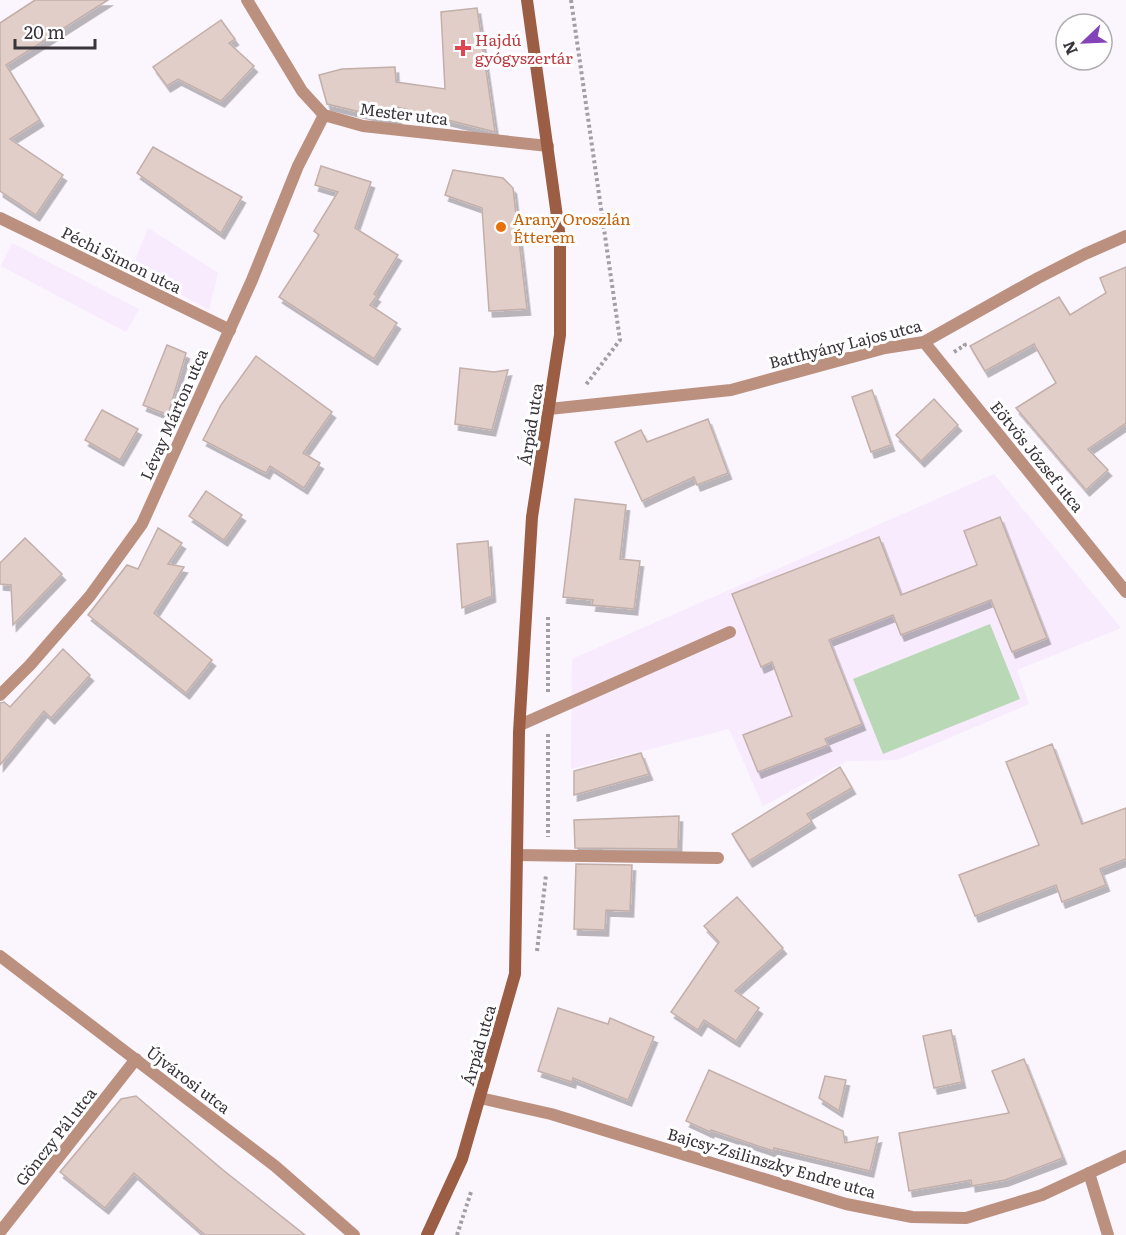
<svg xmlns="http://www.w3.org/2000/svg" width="1126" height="1235" viewBox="0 0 1126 1235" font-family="Literata,serif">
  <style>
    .built { fill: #f7ebfd }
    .green { fill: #b9d8b5 }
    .building { fill: #e1cec9; stroke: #c2afaa; stroke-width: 1.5; filter: url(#shadow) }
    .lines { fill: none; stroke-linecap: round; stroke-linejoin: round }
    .path { stroke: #a39ea5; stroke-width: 4; stroke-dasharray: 3 3; stroke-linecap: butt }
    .lane { stroke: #bc907e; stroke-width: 12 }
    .street { stroke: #bc907e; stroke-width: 12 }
    .secondary { stroke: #9b5d44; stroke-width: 12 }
    .health-dot { fill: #e0444e; stroke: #fff; stroke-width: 2 }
    .food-dot { fill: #e8710a; stroke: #fff; stroke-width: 2 }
    .labels { text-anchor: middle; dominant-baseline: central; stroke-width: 6; stroke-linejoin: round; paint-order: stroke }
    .health-label { font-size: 16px; fill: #be3a42; stroke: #fff; text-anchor: start }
    .street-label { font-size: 16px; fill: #39353b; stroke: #fff }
    .food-label { font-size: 16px; fill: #c56008; stroke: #fff; text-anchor: start }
  </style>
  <defs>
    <filter id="shadow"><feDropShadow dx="3.5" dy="6" stdDeviation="0" flood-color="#0004"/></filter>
  </defs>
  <rect width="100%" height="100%" fill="#fbf5fe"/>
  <g class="built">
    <path d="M148,228L218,273L209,310L132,268Z"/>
    <path d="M12,243L139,309L126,332L1,266Z"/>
    <path d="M994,474L1121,628L1017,670L1029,704L897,760L847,761L763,806L729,729L571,769L572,659Z"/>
  </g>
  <path class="green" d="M990,624L1020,699L883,754L853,679Z"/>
  <g class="building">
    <path d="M35,0H108L6,65L40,120L10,139L63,175L36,215L0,191V23Z"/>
    <path d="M477,8L495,132L397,107L398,121L327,104L319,75L342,69L395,67L396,82L445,89L441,12Z"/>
    <path d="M221,20L235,39L229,43L254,66L221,101L178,79L167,86L153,67Z"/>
    <path d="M153,147L242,197L221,233L137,173Z"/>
    <path d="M321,166L371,182L355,228L398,255L374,294L377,296L370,305L397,323L374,359L279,297L319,235L314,231L338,192L315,185Z"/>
    <path d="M453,170L503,178L513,188L527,309L489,311L482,208L445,195Z"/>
    <path d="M1126,267V423L1088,449L1108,470L1086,490L1016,408L1056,383L1034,344L985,371L970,346L1059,297L1070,315L1106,293L1100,278Z"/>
    <path d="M167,345L186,353L168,415L143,405Z"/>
    <path d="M256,356L332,412L303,453L320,463L304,488L270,466L266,473L203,440L221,405Z"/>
    <path d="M460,368L494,372L508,370L492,430L455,424Z"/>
    <path d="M872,390L891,445L871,452L852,397Z"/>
    <path d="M934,399L958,425L921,461L896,435Z"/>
    <path d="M102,410L138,429L120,460L85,440Z"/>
    <path d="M708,419L728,473L697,485L694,477L642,501L615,442L641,430L647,442Z"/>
    <path d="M206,491L242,515L224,540L189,516Z"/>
    <path d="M575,499L626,505L620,559L640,561L634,609L592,605L593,600L563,597Z"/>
    <path d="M1000,517L1047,638L1012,652L991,600L901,635L893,615L829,640L862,724L825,739L828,745L758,772L743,735L792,716L772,662L761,667L732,594L879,537L901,595L977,565L964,531Z"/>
    <path d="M158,528L182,543L168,564L184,567L154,613L212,660L186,693L88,615L127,565L138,569Z"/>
    <path d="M25,538L62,574L13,625L11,585L0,584V563Z"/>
    <path d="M488,541L492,596L462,608L457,544Z"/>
    <path d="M63,649L90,675L51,718L44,711L0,765V703L4,702L10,707Z"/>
    <path d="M1052,744L1082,824L1126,808V859L1100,869L1106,885L1062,902L1056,885L975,916L959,875L1039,845L1006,762Z"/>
    <path d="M641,753L649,774L574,795V771Z"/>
    <path d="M840,767L852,788L807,814L812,822L749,861L732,834Z"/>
    <path d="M679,816L678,849L575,848L574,820Z"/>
    <path d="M576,864L632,865L630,911L606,910L605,930L574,929Z"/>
    <path d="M737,897L783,948L735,991L759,1008L736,1041L704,1020L698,1030L671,1012L719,942L704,926Z"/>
    <path d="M558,1008L608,1024L610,1018L654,1037L628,1100L573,1078L572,1082L538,1071Z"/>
    <path d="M951,1030L962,1082L934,1088L923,1036Z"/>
    <path d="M1024,1059L1063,1158L1005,1180L972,1186L971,1180L909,1191L899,1133L1009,1113L992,1071Z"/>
    <path d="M709,1070L843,1131L845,1143L878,1137L870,1171L774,1148L773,1151L711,1130L710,1132L686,1121Z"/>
    <path d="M825,1076L846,1080L839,1111L819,1098Z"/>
    <path d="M136,1096L223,1170L305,1235H205L134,1173L105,1208L60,1172L121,1099Z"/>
  </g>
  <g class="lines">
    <g class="path">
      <path d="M571,0L620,340L585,386"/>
      <path d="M954,352L965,345L962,341"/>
      <path d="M548,617V693"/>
      <path d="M548,734V837"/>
      <path d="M537,951L546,875"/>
      <path d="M457,1235L471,1192"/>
    </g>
    <path class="lane" d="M520,725L730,632"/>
    <g class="street">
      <path d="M247,0L302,91L324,115L363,126L548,146"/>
      <path d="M0,218L230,330"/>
      <path d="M924,342L1126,592"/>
      <path d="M549,409L731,390L885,348L924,342L1038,278L1085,254L1126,236"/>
      <path d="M0,695L30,665L90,596L142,524L252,280L298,166L324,115"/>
      <path d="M517,855L718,858"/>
      <path d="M0,956L275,1166L354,1235"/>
      <path d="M480,1098L551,1114L846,1204L912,1217L966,1218L1042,1195L1126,1156"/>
      <path d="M1089,1173L1108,1235"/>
      <path d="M0,1232L136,1059"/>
    </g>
    <path class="secondary" d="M427,1235L462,1159L515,974L519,732L532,517L560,335V238L527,0"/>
  </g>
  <path class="health-dot" d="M460 39h6v6h6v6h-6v6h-6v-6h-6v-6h6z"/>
  <circle class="food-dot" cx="501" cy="227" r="6"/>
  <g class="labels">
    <g class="health-label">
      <text x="475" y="39">Hajdú<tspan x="475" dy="18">gyógyszertár</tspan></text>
    </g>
    <g class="street-label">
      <text transform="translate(404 113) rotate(7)">Mester utca</text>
      <text transform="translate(122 259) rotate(26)">Péchi Simon utca</text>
      <text transform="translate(845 343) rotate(-14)">Batthyány Lajos utca</text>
      <text transform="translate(173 414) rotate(-66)">Lévay Márton utca</text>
      <text transform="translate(530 424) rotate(-81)">Árpád utca</text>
      <text transform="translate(1038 456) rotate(51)">Eötvös József utca</text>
      <text transform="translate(478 1045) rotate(-74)">Árpád utca</text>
      <text transform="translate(189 1079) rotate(37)">Újvárosi utca</text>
      <text transform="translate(55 1136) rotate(-52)">Gönczy Pál utca</text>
      <text transform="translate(772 1162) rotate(16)">Bajcsy-Zsilinszky Endre utca</text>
    </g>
    <g class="food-label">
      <text x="513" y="218">Arany Oroszlán<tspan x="513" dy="18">Étterem</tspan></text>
    </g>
  </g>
  <g transform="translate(1084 42) rotate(247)"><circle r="28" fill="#ffffff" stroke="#b0aeb1" stroke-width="1.5"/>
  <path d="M0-4.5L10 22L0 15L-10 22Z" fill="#8443b8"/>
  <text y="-9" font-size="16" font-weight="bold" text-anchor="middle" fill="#39353b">N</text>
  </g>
  <path d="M15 39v9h80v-9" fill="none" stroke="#39353b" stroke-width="3"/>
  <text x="24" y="39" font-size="18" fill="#39353b" stroke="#ffffff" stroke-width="4.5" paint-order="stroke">20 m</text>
</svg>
